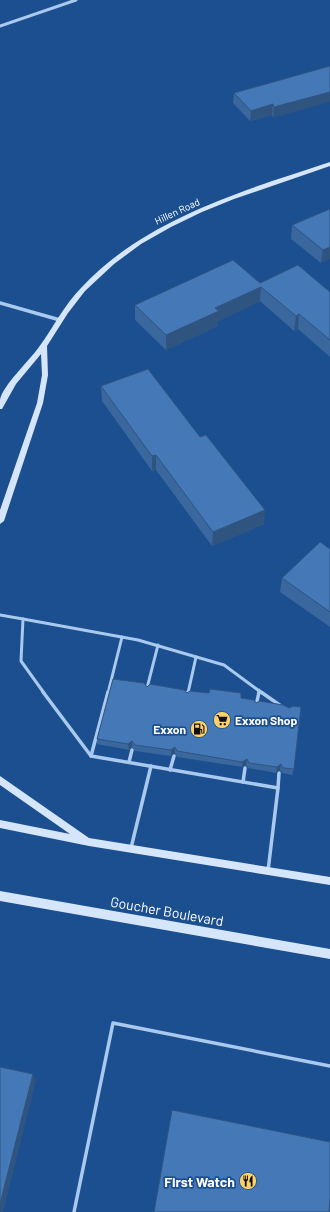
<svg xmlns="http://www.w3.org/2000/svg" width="330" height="1212" viewBox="0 0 330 1212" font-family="Barlow,sans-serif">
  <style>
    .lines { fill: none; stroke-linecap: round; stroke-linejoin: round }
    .lane-far1 { stroke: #a9c9ee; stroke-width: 3 }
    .lane { stroke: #a9c9ee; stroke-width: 3.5 }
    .street-far1 { stroke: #a9c9ee; stroke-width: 3 }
    .street { stroke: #a9c9ee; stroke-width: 3.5 }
    .secondary { fill: #d6e6fa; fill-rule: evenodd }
    .wall { fill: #3a679d }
    .shaded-wall { fill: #305480 }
    .building { fill: #4478b7; stroke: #305480 }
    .labels { text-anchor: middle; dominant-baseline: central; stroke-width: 3.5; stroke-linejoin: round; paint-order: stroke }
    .far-street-label { font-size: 10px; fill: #fff; stroke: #1b4f8f }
    .poi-label { font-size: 12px; font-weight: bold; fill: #fff; stroke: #1b4f8f; text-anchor: start }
    .near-street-label { font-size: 14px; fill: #fff; stroke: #1b4f8f }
    .near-poi-label { font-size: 14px; font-weight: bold; fill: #fff; stroke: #1b4f8f; text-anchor: end }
  </style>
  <rect width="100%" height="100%" fill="#1b4f8f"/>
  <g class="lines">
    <g class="lane-far1">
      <path d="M0,615L23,619L21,661L44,693"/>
      <path d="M23,619L138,640L224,665L262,693"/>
      <path d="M147,688L158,645"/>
      <path d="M108,693L122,637"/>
      <path d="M188,693L196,657"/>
      <path d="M259,693V690"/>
    </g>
    <g class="lane">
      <path d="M43,692L91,756L278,788L268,871"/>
      <path d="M261,692L281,706"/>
      <path d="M187,696L188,692"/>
      <path d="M256,706L259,692"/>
      <path d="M91,756L108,692"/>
      <path d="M129,762L132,750"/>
      <path d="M170,770L174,756"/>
      <path d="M243,782L245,768"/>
      <path d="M278,788L279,773"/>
      <path d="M131,848L151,766"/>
      <path d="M74,1212L113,1023L330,1066"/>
    </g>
    <path class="street-far1" d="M0,26L76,0"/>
    <path class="street" d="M0,303L60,320"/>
    <g class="secondary">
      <path d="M330,162V166L234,199L202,212L171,227L141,244L114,264L85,291L68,313L47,346L48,375L43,403L4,521L0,524V510L37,403L42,375L41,354L16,384L2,409H0C0,407 0,403 0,400C2,386 30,360 39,347C53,328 64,305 81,288C132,233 203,205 272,181C292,175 311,168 330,162Z"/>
      <path d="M0,776L89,838L330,877V885L89,846L0,828V820L70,834L0,785Z"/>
      <path d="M0,891L330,949V959L0,901Z"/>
    </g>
  </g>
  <g class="wall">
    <path d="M330,66L273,118L272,115L250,121L233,103L234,93Z"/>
    <path d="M330,209L321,263L291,239L292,225Z"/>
    <path d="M260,283L330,292V357L298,329L294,331L260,301L218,321V326L166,350L135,320V305Z"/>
    <path d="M101,386L264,524L212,546L156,470L152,471L102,401Z"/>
    <path d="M330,549V627L280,592L282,578Z"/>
    <path d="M147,687L187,693L241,698L294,769L292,775L282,773L280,770L276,773L248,768L246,765L242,767L177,757L175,753L171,756L135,751L132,747L129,750L97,744V739Z"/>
  </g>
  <g class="shaded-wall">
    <path d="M330,92V102L273,118L274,107Z"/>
    <path d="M273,104L272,115L250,121L251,111Z"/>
    <path d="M330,247V259L321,263L323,250Z"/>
    <path d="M261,287L260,301L218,321V326L166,350V335L215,308Z"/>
    <path d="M299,314L298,329L294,331L296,316Z"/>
    <path d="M156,455V470L152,471V456Z"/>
    <path d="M265,510L264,524L212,546L213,532Z"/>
    <path d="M132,741V747L129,750L128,744Z"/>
    <path d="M175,747V753L171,756V750Z"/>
    <path d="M247,759L246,765L242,767V762Z"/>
    <path d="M281,764L280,770L276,773L277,767Z"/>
    <path d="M33,1074L36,1081L3,1212H0V1204Z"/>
  </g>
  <g class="building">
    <path d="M330,66V92L274,107L273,104L251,111L234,93Z"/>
    <path d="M330,209V247L323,250L292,225Z"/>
    <path d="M233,260L260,283L298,265L330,292V340L299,314L296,316L261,287L215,308L219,311L166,335L135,305Z"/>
    <path d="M148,369L200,437L206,435L265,510L213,532L156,455L152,456L101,386Z"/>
    <path d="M320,542L330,549V612L282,578Z"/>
    <path d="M113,679L144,683L147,687L150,684L184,690L187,693L190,691L209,693L210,689L241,693V698L254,700L256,703L260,701L283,705L289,708L293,706L301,707L294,769L283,768L281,764L277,767L249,763L247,759L242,762L177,751L175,747L171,750L135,745L132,741L128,744L97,739Z"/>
    <path d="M0,1067L33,1074L0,1204Z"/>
    <path d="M172,1110L330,1142V1199L329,1212H154Z"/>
  </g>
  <defs>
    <symbol id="supermarket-disc" viewBox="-11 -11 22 22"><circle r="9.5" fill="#ffd166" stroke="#1b4f8f"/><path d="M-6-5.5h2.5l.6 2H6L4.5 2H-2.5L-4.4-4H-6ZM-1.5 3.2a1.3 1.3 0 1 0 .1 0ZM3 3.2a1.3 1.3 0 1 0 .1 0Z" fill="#111"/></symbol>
    <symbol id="fuel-disc" viewBox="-11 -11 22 22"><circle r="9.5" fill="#ffd166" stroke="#1b4f8f"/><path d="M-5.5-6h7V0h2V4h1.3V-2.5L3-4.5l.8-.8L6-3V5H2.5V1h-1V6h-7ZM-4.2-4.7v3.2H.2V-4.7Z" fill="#111"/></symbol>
    <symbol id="restaurant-disc" viewBox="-11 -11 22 22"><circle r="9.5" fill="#ffd166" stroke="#1b4f8f"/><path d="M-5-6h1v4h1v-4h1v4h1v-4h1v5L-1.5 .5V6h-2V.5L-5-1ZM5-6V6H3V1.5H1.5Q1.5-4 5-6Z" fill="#111"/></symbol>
  </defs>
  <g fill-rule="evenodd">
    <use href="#supermarket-disc" x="212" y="710" width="20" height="20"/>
    <use href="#fuel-disc" x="189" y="719" width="20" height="20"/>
    <use href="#restaurant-disc" x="238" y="1171" width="20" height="20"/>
  </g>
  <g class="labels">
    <g class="far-street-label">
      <text transform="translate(177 211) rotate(-25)">Hillen Road</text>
    </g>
    <g class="poi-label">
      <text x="235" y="720">Exxon Shop</text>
      <text x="186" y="729" text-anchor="end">Exxon</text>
    </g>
    <g class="near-street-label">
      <text transform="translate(167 911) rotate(10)">Goucher Boulevard</text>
    </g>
    <g class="near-poi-label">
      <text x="235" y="1181">First Watch</text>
    </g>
  </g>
</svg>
